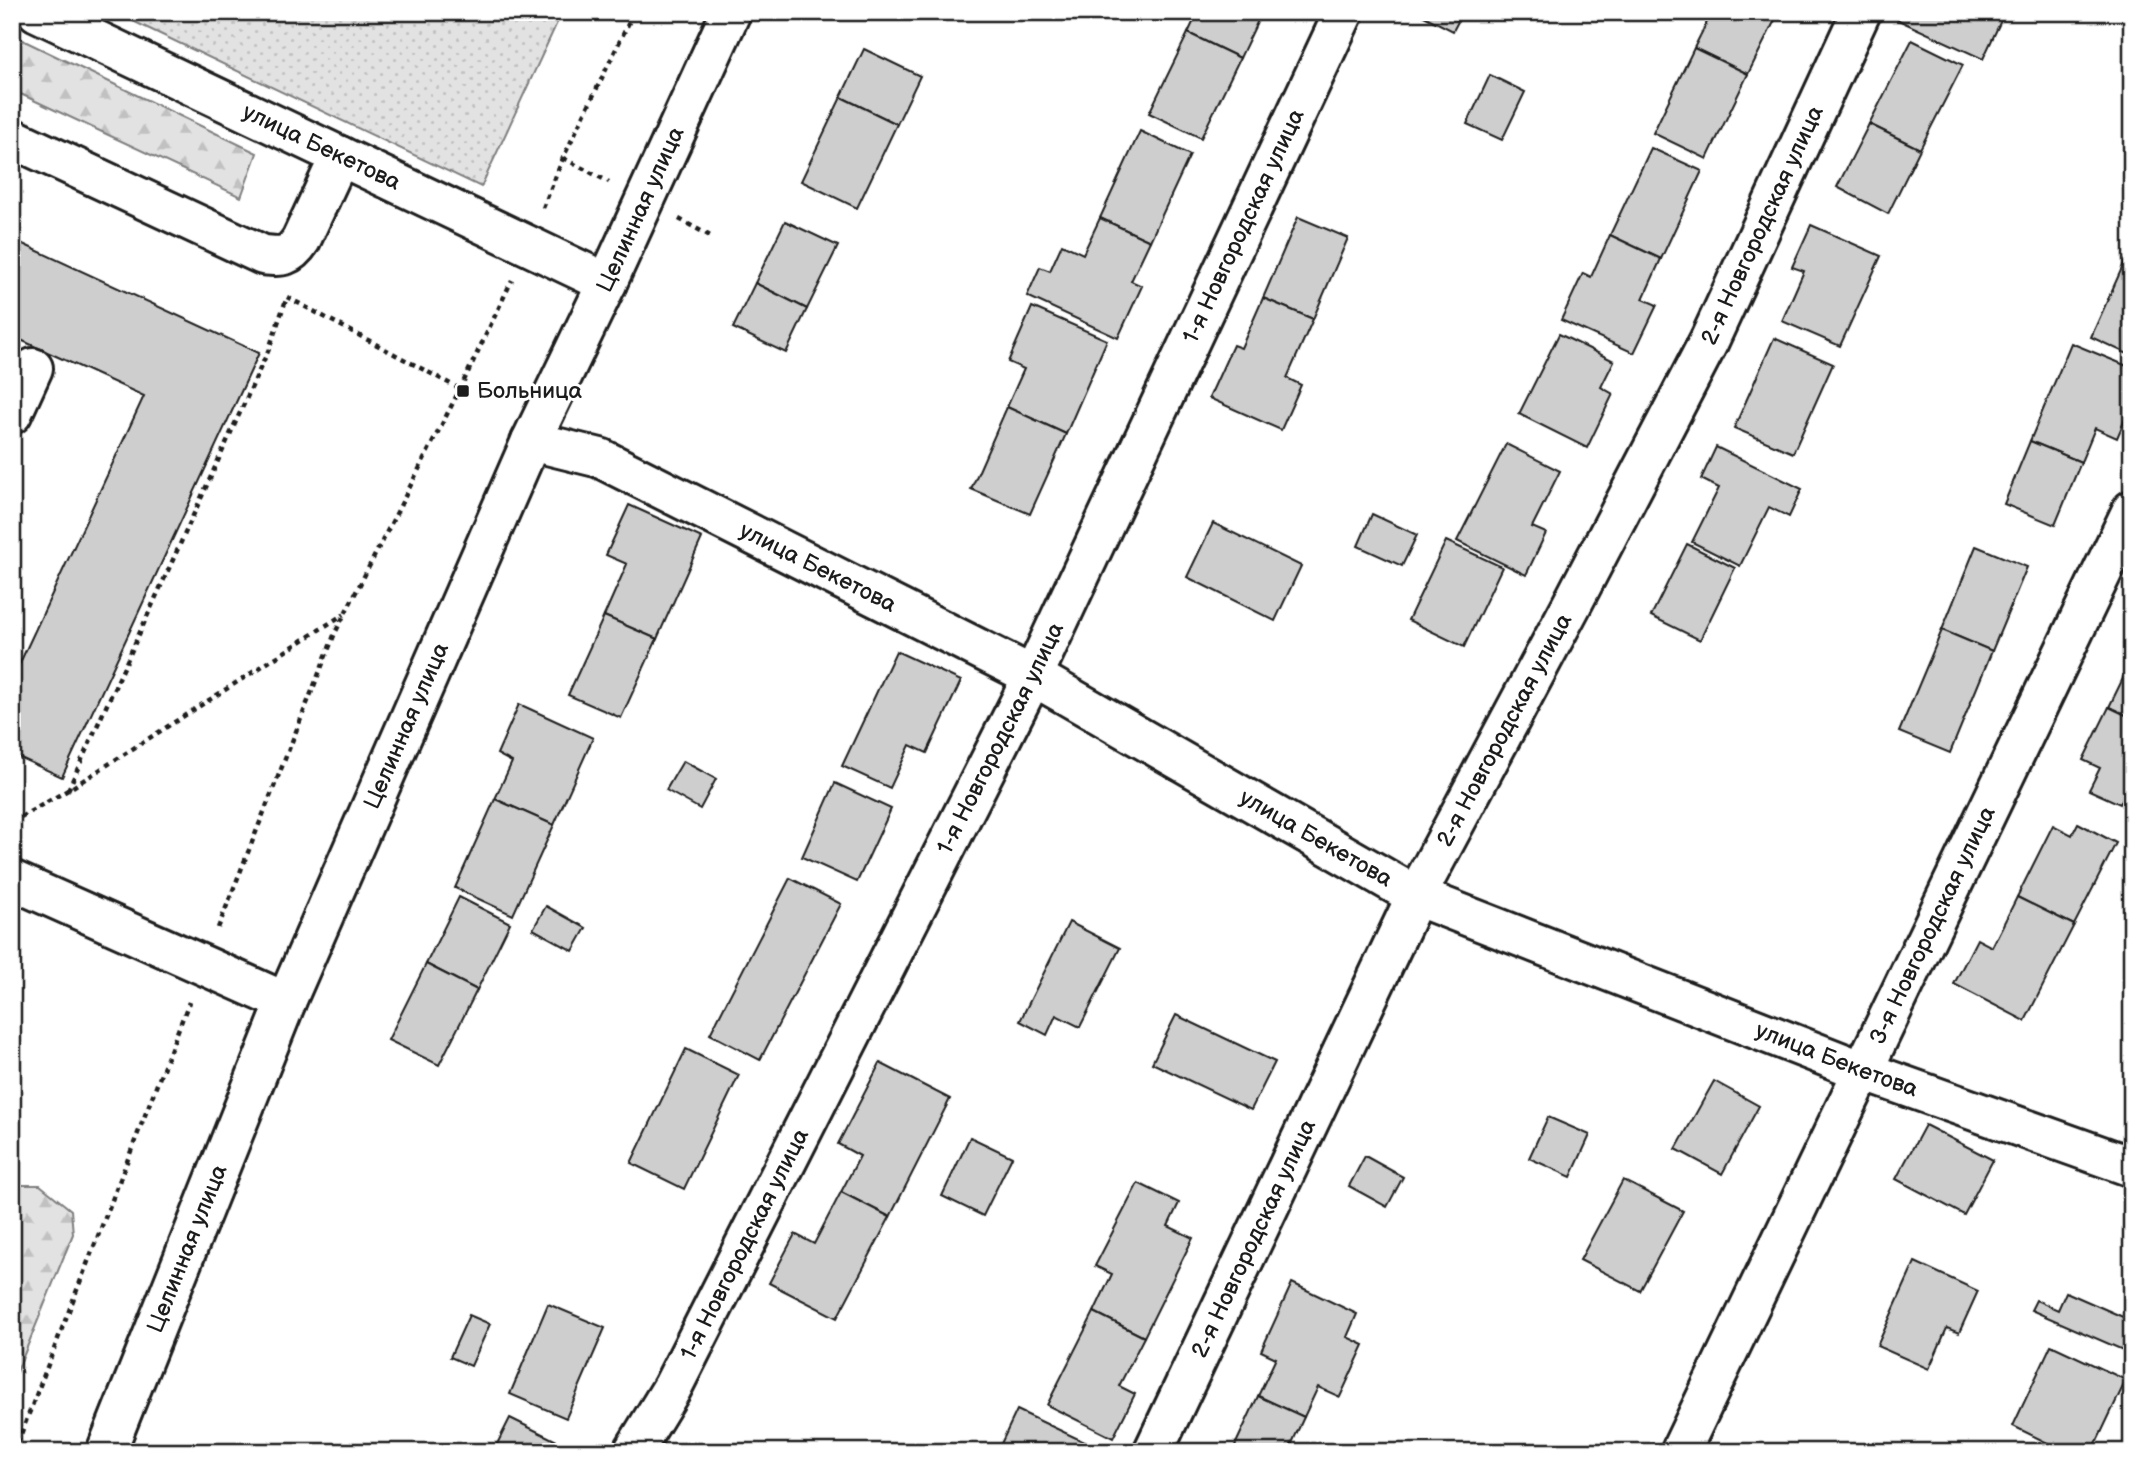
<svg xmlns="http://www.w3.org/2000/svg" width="2144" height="1464" viewBox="0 0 2144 1464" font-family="'Balsamiq Sans',sans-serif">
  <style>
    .grass { fill: url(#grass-dots); stroke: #7f7f7f; stroke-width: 2 }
    .forest { fill: url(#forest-firs); stroke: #7f7f7f; stroke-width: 2 }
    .building { fill: #cecece; stroke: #1c1c1c; stroke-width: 2 }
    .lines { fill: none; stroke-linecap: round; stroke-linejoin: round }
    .minor-casing { stroke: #1c1c1c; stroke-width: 44 }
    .major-casing { stroke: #1c1c1c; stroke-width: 44 }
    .path { stroke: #1c1c1c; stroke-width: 4.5; stroke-dasharray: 5 5; stroke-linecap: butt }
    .minor { stroke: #fff; stroke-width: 38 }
    .major { stroke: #fff; stroke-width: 38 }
    .poi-dot { fill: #1c1c1c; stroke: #fff; stroke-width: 2.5 }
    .labels { text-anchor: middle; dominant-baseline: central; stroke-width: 6; stroke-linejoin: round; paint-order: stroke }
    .street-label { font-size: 23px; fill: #1c1c1c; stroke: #fff }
    .poi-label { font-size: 23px; fill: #1c1c1c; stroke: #fff; text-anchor: start }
  </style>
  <defs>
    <pattern id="grass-dots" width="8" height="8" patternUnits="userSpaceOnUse" patternTransform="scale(1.75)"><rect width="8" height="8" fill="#e2e2e2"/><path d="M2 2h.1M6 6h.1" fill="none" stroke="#c1c1c1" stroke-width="1.8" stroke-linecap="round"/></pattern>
    <pattern id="forest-firs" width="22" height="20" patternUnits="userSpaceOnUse" patternTransform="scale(1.75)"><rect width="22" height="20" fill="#e2e2e2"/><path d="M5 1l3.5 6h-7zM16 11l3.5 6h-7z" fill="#c1c1c1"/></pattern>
  </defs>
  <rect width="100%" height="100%" fill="#fff"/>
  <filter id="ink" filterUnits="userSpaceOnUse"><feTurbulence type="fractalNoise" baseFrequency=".0143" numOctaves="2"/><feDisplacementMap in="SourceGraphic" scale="14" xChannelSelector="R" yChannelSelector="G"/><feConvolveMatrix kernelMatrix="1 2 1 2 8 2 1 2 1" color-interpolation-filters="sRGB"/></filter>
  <g filter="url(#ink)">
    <path class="grass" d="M114,12H562L481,187Z"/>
    <g class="forest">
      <path d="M12,35L257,153L241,197L12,90Z"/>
      <path d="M12,1185H40L71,1210L73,1234L12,1384Z"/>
    </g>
    <g class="building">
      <path d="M1198,12H1262L1240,58L1188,33Z"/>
      <path d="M1416,12H1463L1453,31Z"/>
      <path d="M1712,12H1779L1748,74L1694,48Z"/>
      <path d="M1901,12H2005L1983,59L1898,20Z"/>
      <path d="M1188,33L1240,58L1201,138L1149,113Z"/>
      <path d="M1912,40L1963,65L1920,149L1869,124Z"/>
      <path d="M1694,48L1748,74L1707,159L1653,133Z"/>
      <path d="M864,49L920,76L897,124L841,97Z"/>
      <path d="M1490,75L1525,92L1502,140L1467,124Z"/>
      <path d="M841,97L897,124L857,208L801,181Z"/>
      <path d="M1869,124L1920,149L1888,214L1837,187Z"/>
      <path d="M1140,131L1190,155L1150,241L1100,218Z"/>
      <path d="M1651,148L1702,171L1661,259L1610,235Z"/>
      <path d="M1298,217L1348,238L1313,319L1263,298Z"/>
      <path d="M1100,218L1150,241L1131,281L1142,286L1118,338L1027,296L1040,267L1050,271L1062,244L1083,254Z"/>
      <path d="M785,221L838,246L807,309L755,283Z"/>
      <path d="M1811,225L1881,256L1840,346L1782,321L1804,271L1792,267Z"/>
      <path d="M1610,235L1661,259L1643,299L1657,305L1634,353L1561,320L1583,273L1591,277Z"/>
      <path d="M12,239L259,353L62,777L12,754V680L144,396L12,336Z"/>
      <path d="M2126,259L2132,262V356L2091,337Z"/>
      <path d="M755,283L807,309L786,353L733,328Z"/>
      <path d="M1263,298L1313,319L1287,378L1301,385L1281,430L1209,398L1233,345L1241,348Z"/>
      <path d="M1032,307L1107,340L1066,434L1007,407L1024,369L1008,362Z"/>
      <path d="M1559,334L1614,361L1601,387L1613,394L1587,448L1519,414Z"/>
      <path d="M1774,338L1833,364L1793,453L1734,428Z"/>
      <path d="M2071,343L2132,368V403L2117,438L2095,428L2081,462L2030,441Z"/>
      <path d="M1007,407L1066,434L1030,514L971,489Z"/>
      <path d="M2030,441L2081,462L2055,525L2004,504Z"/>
      <path d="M1506,444L1560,471L1532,527L1546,533L1526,575L1457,541Z"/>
      <path d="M1716,447L1802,489L1789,517L1769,507L1740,566L1692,542L1719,488L1701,479Z"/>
      <path d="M629,505L702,538L657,639L604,616L627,564L606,555Z"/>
      <path d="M1372,514L1417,535L1402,566L1358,546Z"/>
      <path d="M1213,523L1301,566L1275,621L1187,577Z"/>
      <path d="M1446,541L1502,567L1464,647L1408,620Z"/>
      <path d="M1687,544L1735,568L1700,640L1651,616Z"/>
      <path d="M1976,546L2027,567L1992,651L1942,630Z"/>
      <path d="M604,616L657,639L621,718L568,695Z"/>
      <path d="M1942,630L1992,651L1950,753L1899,732Z"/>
      <path d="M896,651L961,681L927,753L910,745L890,788L842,766Z"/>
      <path d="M2132,660V718L2109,707Z"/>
      <path d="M519,704L593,738L554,825L495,799L512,762L497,754Z"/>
      <path d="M2109,707L2132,718V780L2120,804L2089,790L2100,768L2083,760Z"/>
      <path d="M683,761L716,779L700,809L666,790Z"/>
      <path d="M835,783L891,809L857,882L802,857Z"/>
      <path d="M495,799L554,825L513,915L455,888Z"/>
      <path d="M2078,823L2116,843L2074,925L2017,897L2053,825L2072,835Z"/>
      <path d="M790,878L841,904L760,1060L710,1034Z"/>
      <path d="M459,897L510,923L477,990L426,964Z"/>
      <path d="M2017,897L2074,925L2025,1021L1954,984L1977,939L1992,947Z"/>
      <path d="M546,906L586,928L573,951L533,929Z"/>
      <path d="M1069,922L1120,948L1080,1027L1056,1015L1047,1035L1020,1021Z"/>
      <path d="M426,964L477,990L439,1065L388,1040Z"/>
      <path d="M1176,1015L1275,1062L1251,1110L1152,1063Z"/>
      <path d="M686,1049L739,1075L684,1189L631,1163Z"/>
      <path d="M880,1063L950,1099L890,1217L841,1192L860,1156L838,1144Z"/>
      <path d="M1714,1081L1759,1106L1722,1174L1676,1149Z"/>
      <path d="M1548,1117L1590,1135L1571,1177L1529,1158Z"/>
      <path d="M1925,1125L1993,1160L1964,1215L1896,1179Z"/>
      <path d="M970,1137L1012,1157L983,1216L942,1196Z"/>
      <path d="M1365,1156L1403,1177L1387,1207L1349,1186Z"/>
      <path d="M1623,1180L1683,1211L1640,1291L1580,1260Z"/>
      <path d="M1138,1183L1179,1203L1168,1226L1193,1238L1144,1337L1094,1312L1112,1274L1095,1266Z"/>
      <path d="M841,1192L890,1217L837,1318L769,1283L795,1234L814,1244Z"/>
      <path d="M1915,1262L1978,1291L1959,1333L1947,1328L1929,1369L1877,1346Z"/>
      <path d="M1292,1283L1357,1314L1347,1337L1364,1345L1340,1397L1318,1387L1304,1417L1258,1396L1276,1358L1261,1351Z"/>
      <path d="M2066,1292L2132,1321V1354L2031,1310L2036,1300L2058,1310Z"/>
      <path d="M548,1304L605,1328L566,1418L510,1394Z"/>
      <path d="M1094,1312L1144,1337L1119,1386L1135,1394L1113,1438L1047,1405Z"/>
      <path d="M469,1315L490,1324L471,1366L450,1357Z"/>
      <path d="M2051,1345L2126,1380L2092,1452H2066L2013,1426Z"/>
      <path d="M1258,1396L1304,1417L1288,1452H1232Z"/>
      <path d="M1017,1410L1089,1444L1086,1452H997Z"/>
      <path d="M510,1418L575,1450L574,1452H493Z"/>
    </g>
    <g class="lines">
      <defs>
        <g id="minor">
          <path id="s1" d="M37,12L607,283"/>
          <path d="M12,138L263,255C283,257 290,257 301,240L340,156"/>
          <path d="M12,414L33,368"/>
          <path id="s2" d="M531,441L600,458L1033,676L1416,896L1863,1071L2132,1167"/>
          <path d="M12,880L286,1002"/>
          <path id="s3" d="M633,1452L672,1388L1033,676L1344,12"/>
          <path id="s4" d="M1153,1452L1416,896L1570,608L1709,341L1861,12"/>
          <path id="s5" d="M1680,1452L2132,510"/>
        </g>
        <g id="major">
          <path id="s6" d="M106,1452L286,1002L531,441L607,283L731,12"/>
        </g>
      </defs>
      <use href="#minor" class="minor-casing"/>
      <use href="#major" class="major-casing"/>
      <g class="path">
        <path d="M563,158L609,182"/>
        <path d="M543,208L563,158L634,12"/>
        <path d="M679,219L714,238"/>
        <path d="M287,297L460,389"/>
        <path d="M68,790L269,349L287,297"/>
        <path d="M12,822L68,790L344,614"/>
        <path d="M218,928L335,633L460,389L512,280"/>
        <path d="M14,1452L189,1002"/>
      </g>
      <use href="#minor" class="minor"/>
      <use href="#major" class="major"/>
    </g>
  </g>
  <rect class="poi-dot" x="456" y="384" width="14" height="14" rx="3.5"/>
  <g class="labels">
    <g class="street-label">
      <text stroke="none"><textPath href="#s1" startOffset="315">улица Бекетова</textPath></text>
      <text stroke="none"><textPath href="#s6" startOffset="1353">Целинная улица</textPath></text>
      <text stroke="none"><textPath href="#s3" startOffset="1370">1-я Новгородская улица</textPath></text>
      <text stroke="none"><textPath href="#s4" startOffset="1370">2-я Новгородская улица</textPath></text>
      <text stroke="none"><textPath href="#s2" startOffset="315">улица Бекетова</textPath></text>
      <text stroke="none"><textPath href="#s6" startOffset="786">Целинная улица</textPath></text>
      <text stroke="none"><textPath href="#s4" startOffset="803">2-я Новгородская улица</textPath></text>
      <text stroke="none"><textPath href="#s3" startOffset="803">1-я Новгородская улица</textPath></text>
      <text stroke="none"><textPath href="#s2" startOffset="882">улица Бекетова</textPath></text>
      <text stroke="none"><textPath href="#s5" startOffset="584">3-я Новгородская улица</textPath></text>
      <text stroke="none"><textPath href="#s2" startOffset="1449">улица Бекетова</textPath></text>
      <text stroke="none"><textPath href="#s4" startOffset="236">2-я Новгородская улица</textPath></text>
      <text stroke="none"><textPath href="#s3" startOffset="236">1-я Новгородская улица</textPath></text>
      <text stroke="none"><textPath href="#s6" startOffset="219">Целинная улица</textPath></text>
    </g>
    <g class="poi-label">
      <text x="477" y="391">Больница</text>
    </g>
  </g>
  <rect width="2144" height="1464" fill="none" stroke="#fff" stroke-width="42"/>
  <rect x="21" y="21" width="2102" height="1422" fill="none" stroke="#1c1c1c" stroke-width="2.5" filter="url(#ink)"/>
</svg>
